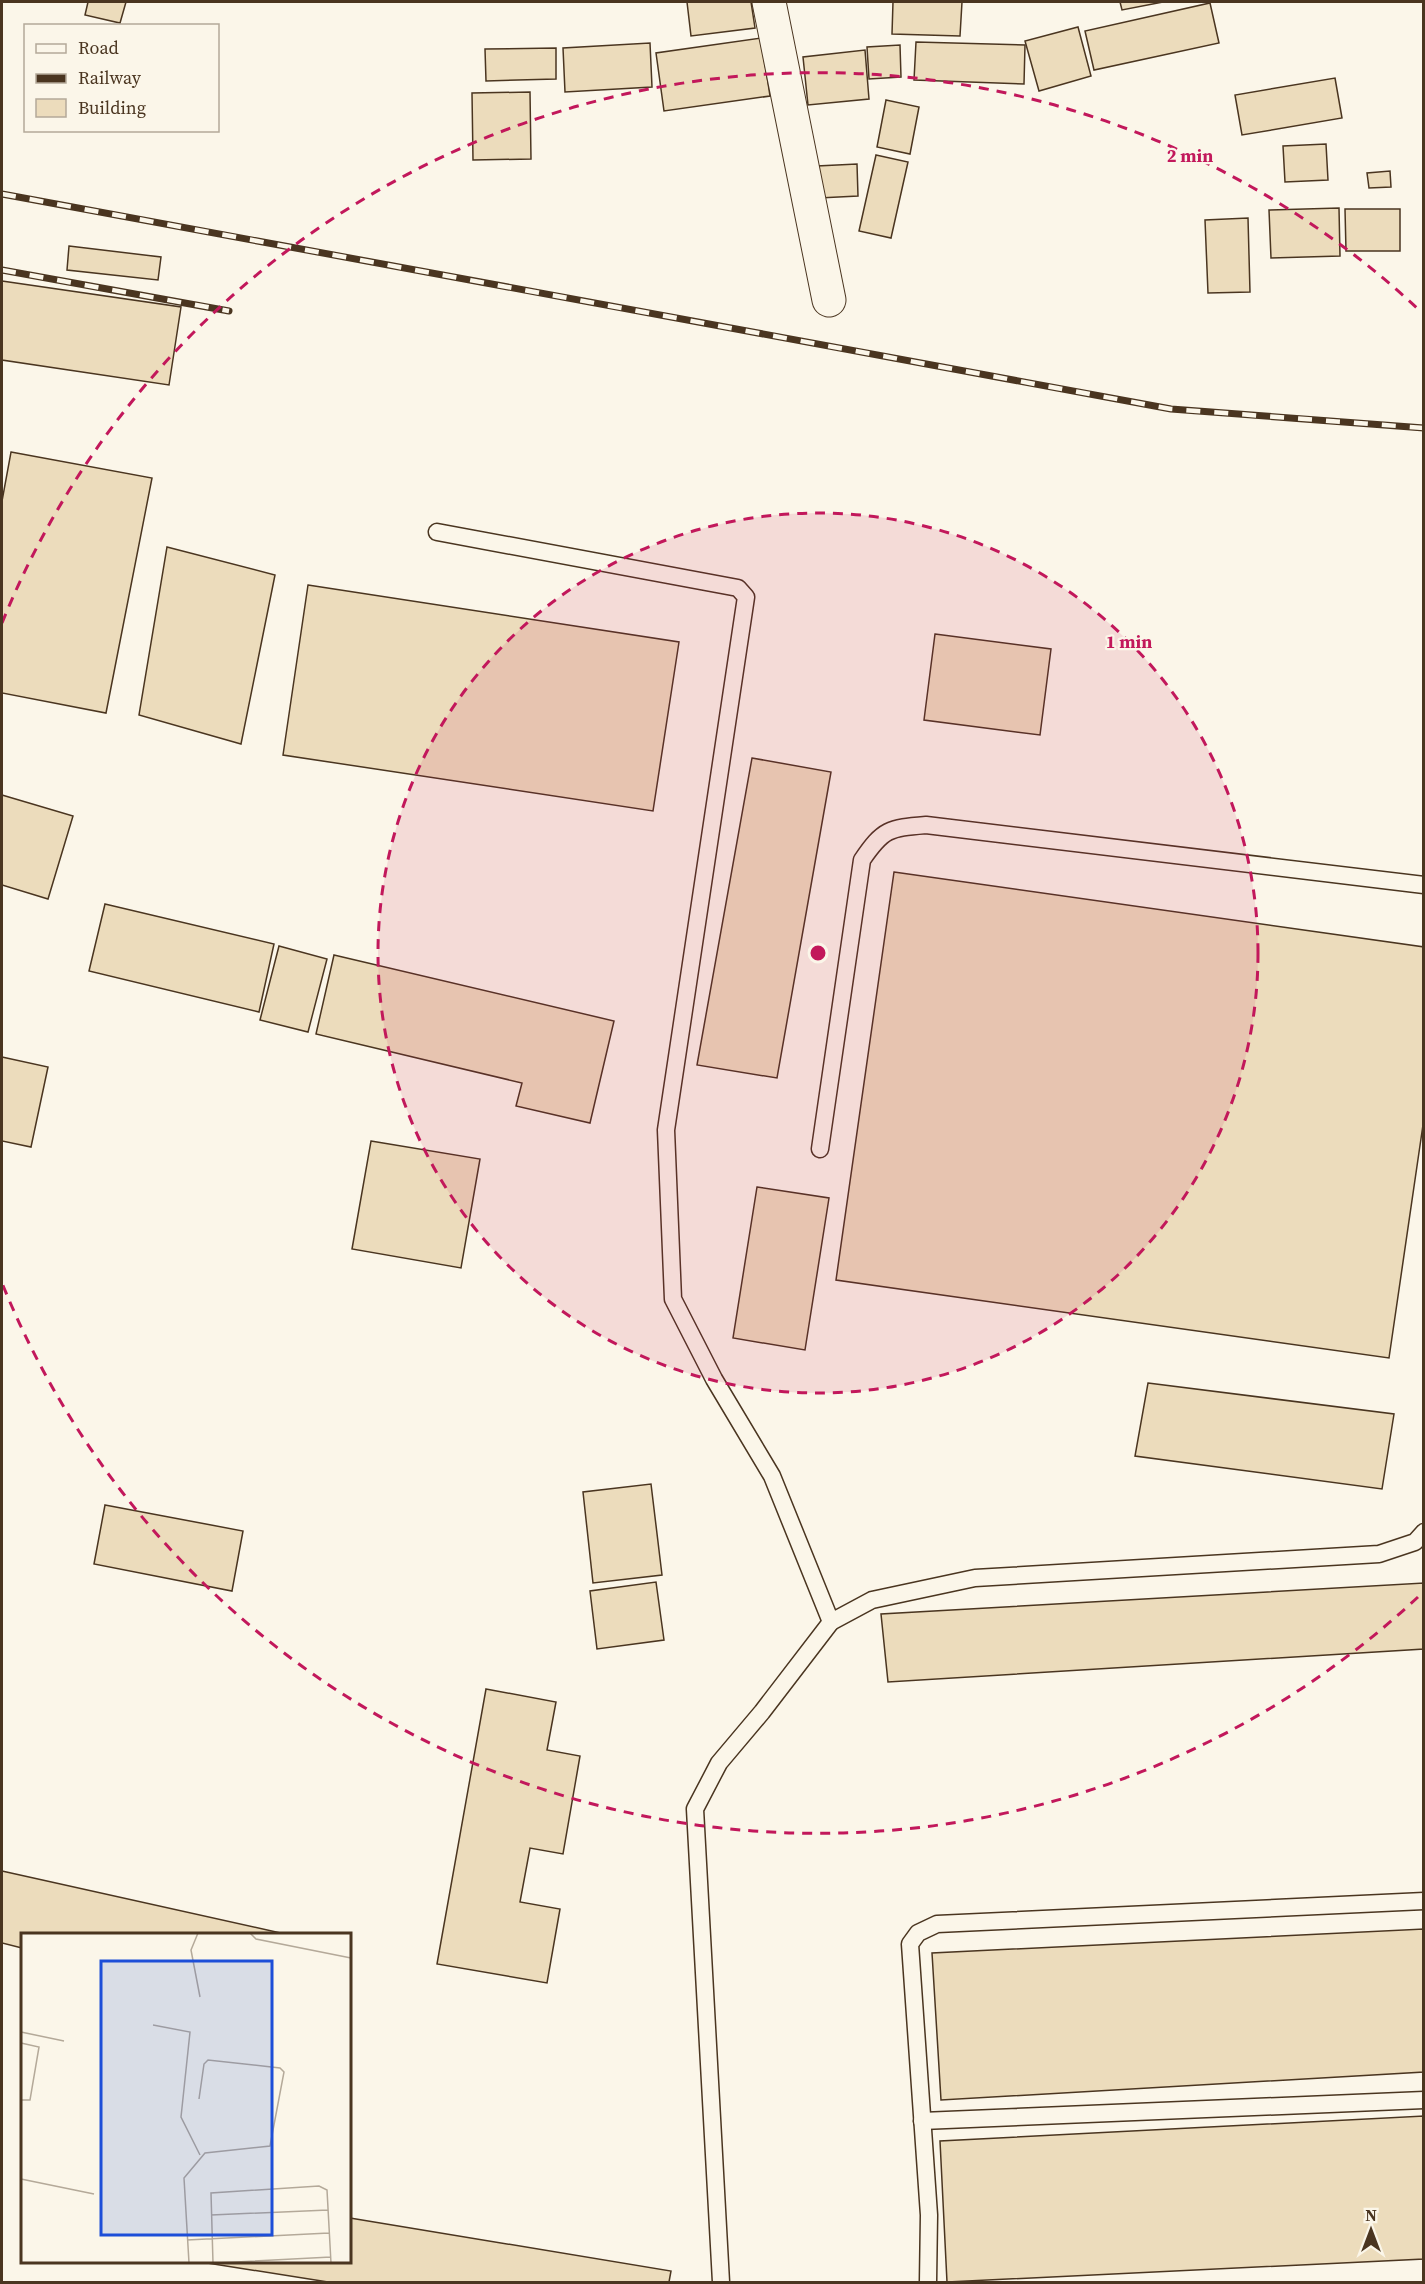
<svg xmlns="http://www.w3.org/2000/svg" width="1425" height="2284" viewBox="0 0 1425 2284" font-family="'Source Serif 4',serif">
  <style>
    .building { fill: #ecdcbc; stroke: #4a3520; stroke-width: 1.5 }
    .lines { fill: none; stroke-linecap: round; stroke-linejoin: round }
    .service-casing { stroke: #4a3520; stroke-width: 19 }
    .minor-casing { stroke: #4a3520; stroke-width: 35 }
    .service { stroke: #fbf6e9; stroke-width: 16 }
    .minor { stroke: #fbf6e9; stroke-width: 33 }
    .rail-casing { stroke: #4a3520; stroke-width: 7 }
    .rail { stroke: #fbf6e9; stroke-width: 4.5; stroke-dasharray: 14; stroke-linecap: butt }
    .ring { fill: none; stroke: #c2185b; stroke-width: 3; stroke-dasharray: 10 8 }
    .inset-road { fill: none; stroke: #b4a999; stroke-width: 1.5 }
    .view { fill: #1d4ed8; fill-opacity: 0.15; stroke: #1d4ed8; stroke-width: 3 }
    .inset-edge { fill: none; stroke: #4a3520; stroke-width: 3 }
    .centre { fill: #c2185b; stroke: #fbf6e9; stroke-width: 3 }
    .ring-label { font-size: 18px; text-anchor: middle; font-weight: bold; fill: #c2185b; stroke: #fbf6e9; stroke-width: 4.5; stroke-linejoin: round; paint-order: stroke }
  </style>
  <rect width="100%" height="100%" fill="#fbf6e9"/>
  <g class="building">
    <path d="M88,2H126L120,23L85,15Z"/>
    <path d="M687,2H751L755,28L691,36Z"/>
    <path d="M893,2H962L960,36L892,34Z"/>
    <path d="M1120,2H1163L1122,10Z"/>
    <path d="M1210,3L1219,43L1094,70L1085,31Z"/>
    <path d="M1078,27L1091,76L1039,91L1025,41Z"/>
    <path d="M761,38L770,96L664,111L656,53Z"/>
    <path d="M916,42L1025,45L1024,84L914,80Z"/>
    <path d="M650,43L652,87L565,92L563,48Z"/>
    <path d="M900,45L901,77L869,79L867,47Z"/>
    <path d="M556,48V79L486,81L485,49Z"/>
    <path d="M865,50L869,99L808,105L803,57Z"/>
    <path d="M1335,78L1342,118L1242,135L1235,95Z"/>
    <path d="M530,92L531,159L473,160L472,93Z"/>
    <path d="M886,100L919,107L910,154L877,147Z"/>
    <path d="M1326,144L1328,180L1285,182L1283,146Z"/>
    <path d="M876,155L908,162L891,238L859,231Z"/>
    <path d="M857,164L858,196L819,198L817,166Z"/>
    <path d="M1390,171L1391,187L1369,188L1367,173Z"/>
    <path d="M1339,208L1340,256L1271,258L1269,210Z"/>
    <path d="M1345,209H1400V251H1346Z"/>
    <path d="M1248,218L1250,292L1208,293L1205,220Z"/>
    <path d="M69,246L161,257L158,280L67,270Z"/>
    <path d="M2,281L181,307L169,385L2,360Z"/>
    <path d="M11,452L152,478L106,713L2,693V501Z"/>
    <path d="M167,547L275,575L241,744L139,715Z"/>
    <path d="M308,585L679,642L653,811L283,755Z"/>
    <path d="M935,634L1051,649L1040,735L924,720Z"/>
    <path d="M752,758L831,772L777,1078L697,1065Z"/>
    <path d="M2,795L73,816L48,899L2,885Z"/>
    <path d="M894,872L1424,947V1118L1389,1358L836,1280Z"/>
    <path d="M105,904L274,944L259,1012L89,971Z"/>
    <path d="M279,946L327,959L308,1032L260,1020Z"/>
    <path d="M334,955L614,1021L590,1123L516,1106L522,1083L316,1034Z"/>
    <path d="M2,1057L48,1067L31,1147L2,1141Z"/>
    <path d="M371,1141L480,1159L461,1268L352,1249Z"/>
    <path d="M757,1187L829,1198L805,1350L733,1338Z"/>
    <path d="M1148,1383L1394,1414L1382,1489L1135,1456Z"/>
    <path d="M651,1484L662,1575L593,1583L583,1492Z"/>
    <path d="M105,1505L243,1531L232,1591L94,1564Z"/>
    <path d="M656,1582L664,1640L597,1649L590,1591Z"/>
    <path d="M1424,1583V1649L888,1682L881,1614Z"/>
    <path d="M486,1689L556,1702L547,1750L580,1756L563,1854L530,1848L520,1902L560,1909L547,1983L437,1964Z"/>
    <path d="M2,1871L285,1934H22V1948L2,1943Z"/>
    <path d="M1424,1929V2072L941,2100L932,1953Z"/>
    <path d="M1424,2116V2259L947,2282L940,2141Z"/>
    <path d="M350,2218L671,2271L669,2282H328L201,2262H350Z"/>
  </g>
  <g class="lines">
    <defs>
      <g id="service">
        <path d="M437,532L738,588L746,597L666,1130L673,1299L714,1379L772,1476L831,1622"/>
        <path d="M820,1149L862,860C883,829 889,828 926,825L1424,885"/>
        <path d="M922,2121L1424,2100"/>
        <path d="M721,2282L695,1809L719,1763L762,1712L831,1622L872,1600L975,1578L1379,1554L1415,1542L1424,1532"/>
        <path d="M928,2282L929,2215L910,1944L918,1933L937,1924L1424,1901"/>
      </g>
      <path id="minor" d="M769,2L829,300"/>
    </defs>
    <use href="#service" class="service-casing"/>
    <use href="#minor" class="minor-casing"/>
    <use href="#service" class="service"/>
    <use href="#minor" class="minor"/>
    <defs>
      <g id="rail">
        <path d="M2,194L1171,409L1424,428"/>
        <path d="M2,270L229,311"/>
      </g>
    </defs>
    <use href="#rail" class="rail-casing"/>
    <use href="#rail" class="rail"/>
  </g>
  <circle cx="818" cy="953" r="440" fill="#c2185b" fill-opacity=".12"/>
  <g class="ring">
    <circle cx="818" cy="953" r="440"/>
    <path d="M1418 1597A880 880 0 0 1 2 1283M2 623A880 880 0 0 1 1418 309"/>
  </g>
  <g transform="translate(21 1933)">
    <rect width="330" height="330" fill="#fbf6e9"/>
    <path class="inset-road" d="M177,0L170,17L179,64M229,0L235,6L330,25M132,92L169,99L160,184L179,222M0,99L43,108M0,110L18,114L9,167H0M0,246L73,261M190,282L307,277M166,307L308,300M168,330L163,245L184,220L249,213L263,139L259,135L187,127L183,131L178,166M192,330L190,260L298,253L306,257L310,330M195,330L310,324"/>
    <path class="view" d="M80,28H251V302H80Z"/>
    <rect width="330" height="330" class="inset-edge"/>
  </g>
  <circle cx="818" cy="953" r="9" class="centre"/>
  <g class="ring-label">
    <text x="1190" y="162">2 min</text>
    <text x="1129" y="648">1 min</text>
  </g>
  <rect width="1425" height="2284" fill="none" stroke="#4a3520" stroke-width="6"/>
  <rect x="24" y="24" width="195" height="108" fill="#fbf6e9" stroke="#b4a999" stroke-width="1.5"/>
  <rect x="36" y="44" width="30" height="9" fill="#fbf6e9" stroke="#b4a999" stroke-width="1.5"/>
  <text x="78" y="54" font-size="18" fill="#4a3520">Road</text>
  <rect x="36" y="74" width="30" height="9" fill="#4a3520" stroke="#b4a999" stroke-width="1.5"/>
  <text x="78" y="84" font-size="18" fill="#4a3520">Railway</text>
  <rect x="36" y="99" width="30" height="18" fill="#ecdcbc" stroke="#b4a999" stroke-width="1.5"/>
  <text x="78" y="114" font-size="18" fill="#4a3520">Building</text>
  <g transform="translate(1371 2230)" stroke="#fbf6e9" stroke-width="4.5" paint-order="stroke">
  <path d="M0-4.5L10 22L0 15L-10 22Z" fill="#4a3520"/>
  <text y="-9" font-size="16" font-weight="bold" text-anchor="middle" fill="#4a3520">N</text>
  </g>
</svg>
